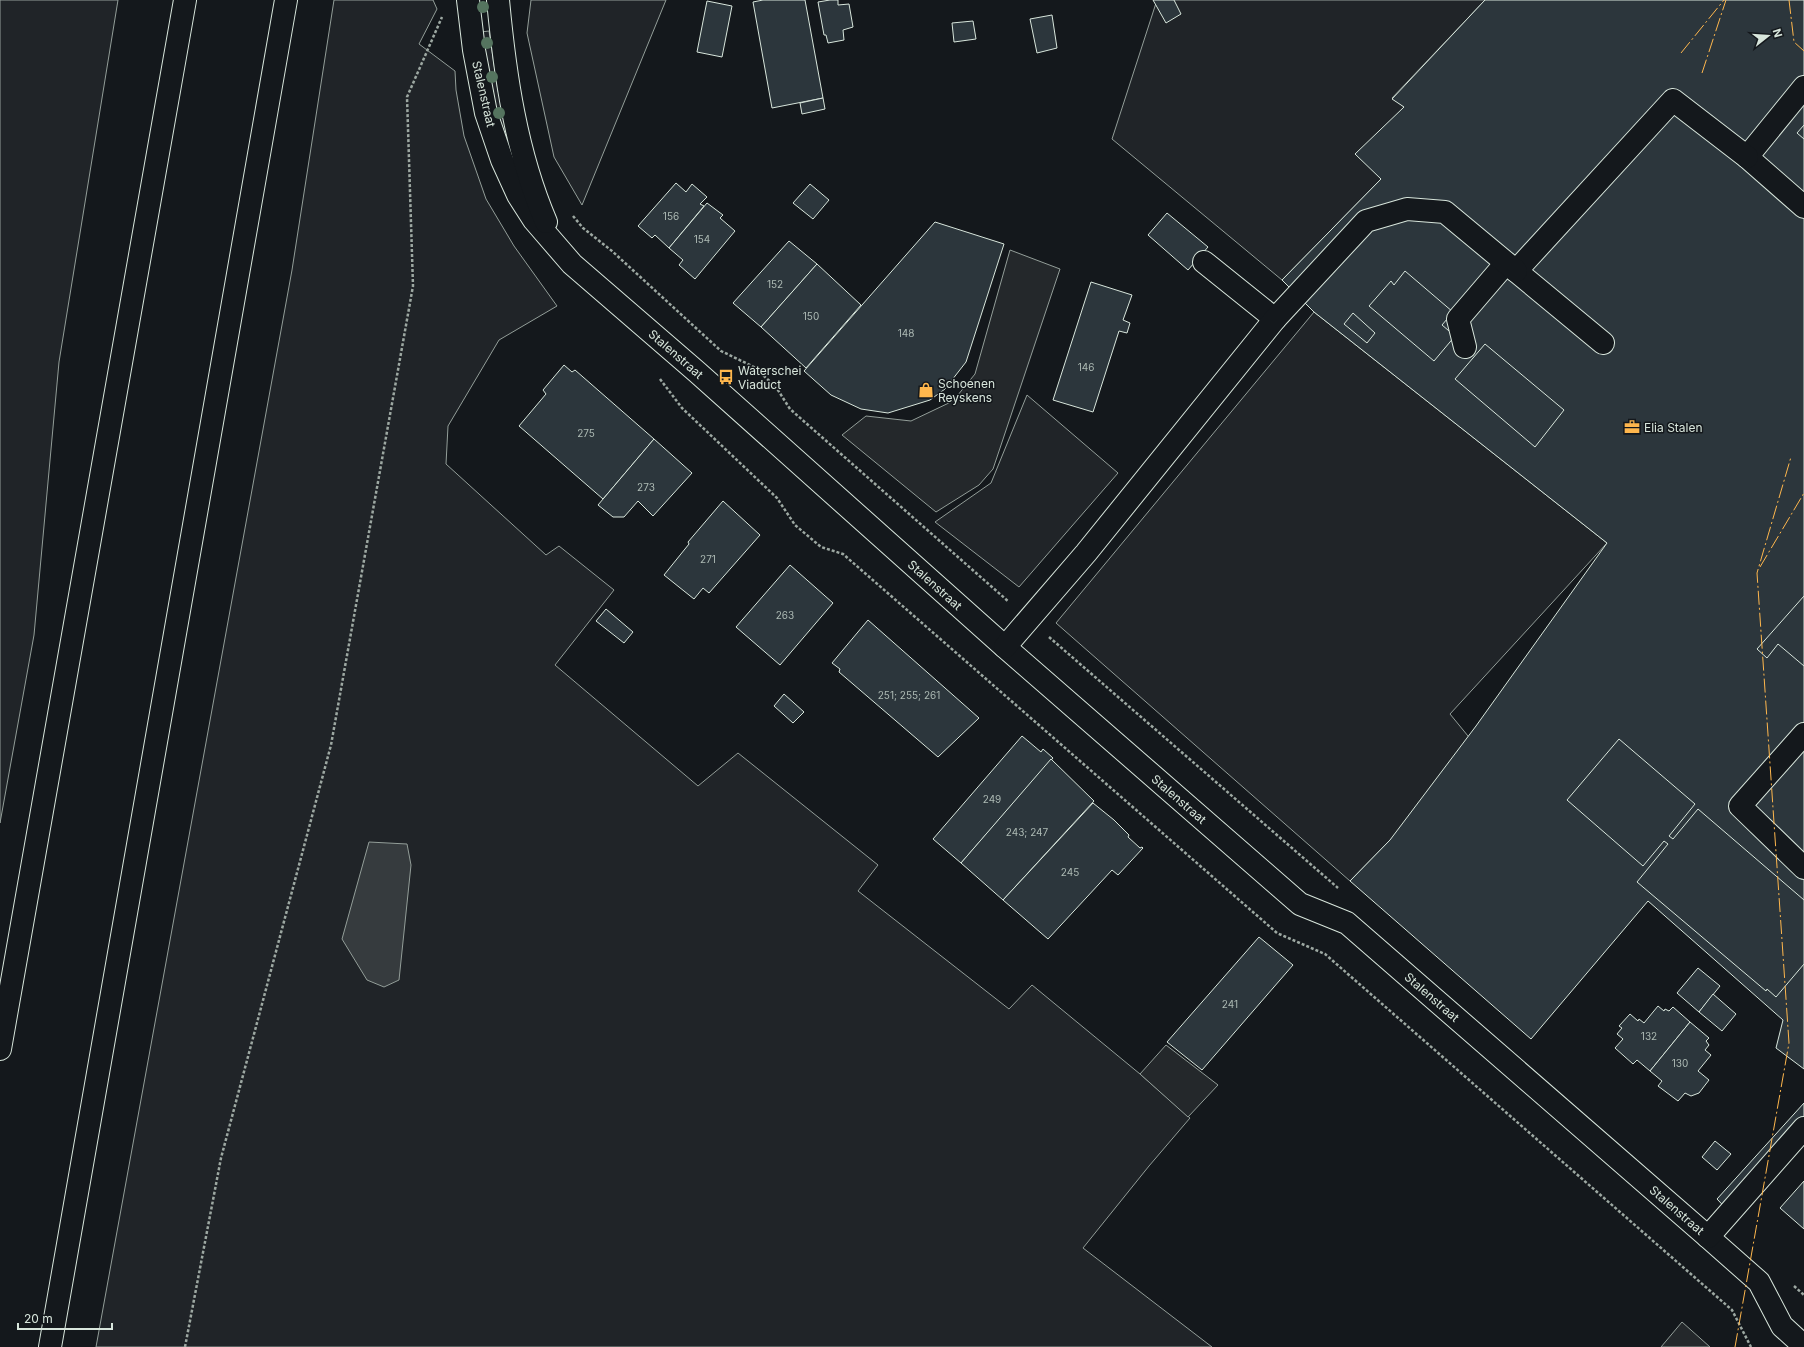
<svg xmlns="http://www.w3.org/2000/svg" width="1804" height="1347" viewBox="0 0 1804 1347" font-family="Inter,sans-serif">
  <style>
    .green { fill: #202428; stroke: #939e99 }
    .parking { fill: #24282b; stroke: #939e99 }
    .water { fill: #363b3e; stroke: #939e99 }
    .building { fill: #2c363c; stroke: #d8e6dc }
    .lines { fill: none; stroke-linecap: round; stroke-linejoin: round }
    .minor-casing { stroke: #d8e6dc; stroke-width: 24 }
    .highway-casing { stroke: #d8e6dc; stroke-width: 24 }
    .path { stroke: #9da8a2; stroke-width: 2.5; stroke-dasharray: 3 2; stroke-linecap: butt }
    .minor { stroke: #14181c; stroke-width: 22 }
    .highway { stroke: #14181c; stroke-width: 22 }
    .power { stroke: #ffb74d; stroke-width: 1; stroke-dasharray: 14 3 2 3; stroke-linecap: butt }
    .tree { fill: #55745f }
    .labels { text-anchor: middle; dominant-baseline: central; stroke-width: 3; stroke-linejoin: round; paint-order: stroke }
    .number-label { font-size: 10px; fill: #adbab4 }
    .street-label { font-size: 12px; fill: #d8e6dc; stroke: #14181c }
    .poi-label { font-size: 12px; fill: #d8e6dc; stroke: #14181c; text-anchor: start }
  </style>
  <rect width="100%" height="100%" fill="#14181c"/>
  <g class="green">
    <path d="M0,0H118L59,362L34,635L0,823Z"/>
    <path d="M334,0H433L437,9L419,44L455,71L456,90L464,136L486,199L514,246L557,306L499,340L448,426L446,464L546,555L559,546L614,590L555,665L698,786L738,753L878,865L858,891L1009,1009L1032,985L1140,1074L1190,1118L1149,1166L1083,1248L1212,1347H96L292,270Z"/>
    <path d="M531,0H666L582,205L554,157L527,33Z"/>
    <path d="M1157,0H1485L1392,98L1404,107L1381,179L1282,280L1112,139Z"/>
    <path d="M489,31L498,91L509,130L507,134L504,135L501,133L481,32Z"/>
    <path d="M1314,312L1607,543L1450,714L1486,758L1390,840L1350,881L1056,623Z"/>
    <path d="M1027,395L1118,473L1019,587L935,522L991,483Z"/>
  </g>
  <g class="parking">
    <path d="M1010,250L1060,269L993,469L979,485L936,512L842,435L866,416L911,421L953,401L975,374Z"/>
    <path d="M1166,1045L1218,1085L1188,1117L1140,1074Z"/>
    <path d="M1682,1322L1710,1347H1661Z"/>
  </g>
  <path class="water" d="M369,842L407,844L411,865L399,980L384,987L367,980L342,939Z"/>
  <g class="building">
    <path d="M763,0H805L823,98L772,108L753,2Z"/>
    <path d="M830,0H838V5L849,4L853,27L843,30L844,40L828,43L826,35H824L818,2Z"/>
    <path d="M1153,0H1174L1181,14L1166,23Z"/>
    <path d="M1485,0H1804V1069L1776,1048L1783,1020L1648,901L1531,1039L1350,881L1390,840L1476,726L1607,543L1314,312L1282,280L1381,179L1355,154L1404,107L1392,99Z"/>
    <path d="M707,1L732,6L722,57L697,52Z"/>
    <path d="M1052,15L1057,48L1037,53L1030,19Z"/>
    <path d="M973,21L976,39L954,42L952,23Z"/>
    <path d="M823,98L825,109L802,114L800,103Z"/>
    <path d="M1804,125V139L1797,133Z"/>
    <path d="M676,183L686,192L692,184L707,197L700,204L704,206L669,248L655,235L652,238L638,226Z"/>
    <path d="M810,184L829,200L813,219L793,203Z"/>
    <path d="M707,203L723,215L720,218L735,231L695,279L679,265L683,260L669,248Z"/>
    <path d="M1167,213L1208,247L1188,270L1148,235Z"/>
    <path d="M935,222L1004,244L966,362L945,389L930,400L888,413L861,409L831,395L804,371Z"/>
    <path d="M789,241L817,264L761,327L733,303Z"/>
    <path d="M817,264L861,305L806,368L761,327Z"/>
    <path d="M1405,271L1453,312L1442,325L1455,336L1434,361L1369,306L1391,281L1394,285Z"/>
    <path d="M1091,282L1132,295L1123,320L1130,323L1127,333L1119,331L1093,412L1053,400Z"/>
    <path d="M1353,313L1375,333L1367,343L1344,324Z"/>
    <path d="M1485,344L1564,410L1535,447L1455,379Z"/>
    <path d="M564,365L572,372L575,370L654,439L603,499L519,426L546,394L543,390Z"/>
    <path d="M654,439L692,473L653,516L638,501L624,517H613L598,505Z"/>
    <path d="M723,501L760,535L709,593L703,588L694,599L664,575L689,544L688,542Z"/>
    <path d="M790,565L833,603L780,665L736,627Z"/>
    <path d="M1804,596V666L1778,644L1767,658L1757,649Z"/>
    <path d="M606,609L633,632L624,643L596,621Z"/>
    <path d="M868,620L979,718L938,757L839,672L840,669L832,663Z"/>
    <path d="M784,694L804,712L793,723L774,706Z"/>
    <path d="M1022,736L1041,752L1043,749L1053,758L961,863L933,839Z"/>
    <path d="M1619,739L1695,804L1669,836L1673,839L1698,809L1804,900V964L1776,997L1767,989L1766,991L1637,882L1668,844L1664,841L1643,866L1567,800Z"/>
    <path d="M1051,759L1094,801L1003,900L961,863Z"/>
    <path d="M1093,803L1114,820L1129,835L1128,837L1140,848L1142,847L1143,848L1118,875L1112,870L1048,939L1003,900Z"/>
    <path d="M1259,937L1293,965L1202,1070L1167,1042Z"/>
    <path d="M1698,968L1720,986L1699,1012L1677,993Z"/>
    <path d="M1713,994L1736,1014L1722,1031L1699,1012Z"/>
    <path d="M1658,1006L1664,1011L1665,1009L1669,1011L1673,1007L1690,1022L1650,1071L1637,1060L1633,1064L1615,1048L1623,1039L1617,1034L1622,1028L1619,1026L1630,1014L1638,1021L1639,1019L1644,1023Z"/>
    <path d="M1690,1022L1709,1038L1706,1041L1709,1045L1705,1050L1711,1055L1698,1071L1709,1080L1699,1093L1691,1096L1685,1093L1678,1101L1658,1086L1662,1081L1650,1071Z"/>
    <path d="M1804,1103V1142L1735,1218L1717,1199Z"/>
    <path d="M1715,1141L1731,1154L1717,1170L1702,1157Z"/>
    <path d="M1804,1181V1229L1780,1208Z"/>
  </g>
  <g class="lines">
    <defs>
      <g id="minor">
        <path d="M468,0L474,50L486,113L502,160L518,195L534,220L572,264L697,372L1005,647L1300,904L1347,923L1708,1237L1759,1282L1782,1326L1804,1346"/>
        <path d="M498,0C505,75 516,152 546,222"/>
        <path d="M1804,207L1747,157L1804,87"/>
        <path d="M1204,262L1275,319"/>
        <path d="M1603,343L1516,271L1673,100L1747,157"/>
        <path d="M1465,347L1458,319L1506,263"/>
        <path d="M1005,647L1086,553L1275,319L1366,221L1407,209L1445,212L1516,271"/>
        <path d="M1804,734L1740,806L1804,868"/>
        <path d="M1708,1237L1804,1128"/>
      </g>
      <g id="highway">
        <path d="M0,1049L185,0"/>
        <path d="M50,1347L286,0"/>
      </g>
    </defs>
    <use href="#minor" class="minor-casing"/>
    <use href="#highway" class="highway-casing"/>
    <g class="path">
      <path d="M573,216L583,228L612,251L721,351L754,367L776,387L790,409L1009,602"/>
      <path d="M660,379L682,408L777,498L795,525L821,547L843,554L1277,933L1325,954L1732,1310L1751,1347"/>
      <path d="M1049,637L1338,888"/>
      <path d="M1794,1286L1804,1295"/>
      <path d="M185,1347L221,1158L331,745L413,286L407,97L442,17"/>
    </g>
    <use href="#minor" class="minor"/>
    <use href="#highway" class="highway"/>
    <g class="power">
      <path d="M1789,0L1794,42L1804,51"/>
      <path d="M1681,53L1724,0"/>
      <path d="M1702,73L1726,0"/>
      <path d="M1760,567L1804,493"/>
      <path d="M1735,1347L1789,1043L1757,573L1791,457"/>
    </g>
  </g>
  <g class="tree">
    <circle cx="483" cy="7" r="6"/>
    <circle cx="487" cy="43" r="6"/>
    <circle cx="492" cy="77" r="6"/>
    <circle cx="499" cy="113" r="6"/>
  </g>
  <defs>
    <symbol id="bus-bare" viewBox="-9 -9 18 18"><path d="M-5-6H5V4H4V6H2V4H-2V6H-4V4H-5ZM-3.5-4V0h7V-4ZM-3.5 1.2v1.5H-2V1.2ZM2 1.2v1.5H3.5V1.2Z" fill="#ffb74d" stroke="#14181c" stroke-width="2.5" paint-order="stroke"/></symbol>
    <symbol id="shop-bare" viewBox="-9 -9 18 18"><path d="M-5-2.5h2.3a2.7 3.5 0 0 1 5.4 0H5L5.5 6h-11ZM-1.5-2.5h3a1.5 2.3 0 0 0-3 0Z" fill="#ffb74d" stroke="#14181c" stroke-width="2.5" paint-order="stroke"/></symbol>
    <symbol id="office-bare" viewBox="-9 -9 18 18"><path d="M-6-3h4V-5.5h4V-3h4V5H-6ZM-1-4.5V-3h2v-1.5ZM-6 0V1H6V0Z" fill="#ffb74d" stroke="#14181c" stroke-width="2.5" paint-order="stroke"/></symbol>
  </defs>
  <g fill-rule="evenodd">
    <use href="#bus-bare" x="715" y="366" width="22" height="22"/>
    <use href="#shop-bare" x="915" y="379" width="22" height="22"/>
    <use href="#office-bare" x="1621" y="416" width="22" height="22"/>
  </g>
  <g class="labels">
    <g class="number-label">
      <text x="671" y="216">156</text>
      <text x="702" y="239">154</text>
      <text x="775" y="284">152</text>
      <text x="811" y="316">150</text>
      <text x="906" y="333">148</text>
      <text x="1086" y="367">146</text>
      <text x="586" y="433">275</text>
      <text x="646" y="487">273</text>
      <text x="708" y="559">271</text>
      <text x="785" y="615">263</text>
      <text x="909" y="695">251; 255; 261</text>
      <text x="992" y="799">249</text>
      <text x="1027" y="832">243; 247</text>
      <text x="1070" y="872">245</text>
      <text x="1230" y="1004">241</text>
      <text x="1649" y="1036">132</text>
      <text x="1680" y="1063">130</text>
    </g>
    <g class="street-label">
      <text transform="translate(484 94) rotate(77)">Stalenstraat</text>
      <text transform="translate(676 354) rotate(41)">Stalenstraat</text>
      <text transform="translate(935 585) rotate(42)">Stalenstraat</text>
      <text transform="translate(1179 799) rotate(41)">Stalenstraat</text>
      <text transform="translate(1432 997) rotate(41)">Stalenstraat</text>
      <text transform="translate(1677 1210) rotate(41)">Stalenstraat</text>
    </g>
    <g class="poi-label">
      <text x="738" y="370">Waterschei<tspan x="738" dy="14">Viaduct</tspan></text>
      <text x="938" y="383">Schoenen<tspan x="938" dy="14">Reyskens</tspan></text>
      <text x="1644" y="427">Elia Stalen</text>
    </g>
  </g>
  <g transform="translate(1768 36) rotate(73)" stroke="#14181c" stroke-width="3" paint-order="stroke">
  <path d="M0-3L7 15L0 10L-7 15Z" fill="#d8e6dc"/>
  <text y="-6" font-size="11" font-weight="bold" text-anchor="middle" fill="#d8e6dc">N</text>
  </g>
  <path d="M18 1323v6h94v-6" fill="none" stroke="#d8e6dc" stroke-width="2"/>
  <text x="24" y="1323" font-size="12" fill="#d8e6dc" stroke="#14181c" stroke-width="3" paint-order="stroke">20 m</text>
</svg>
